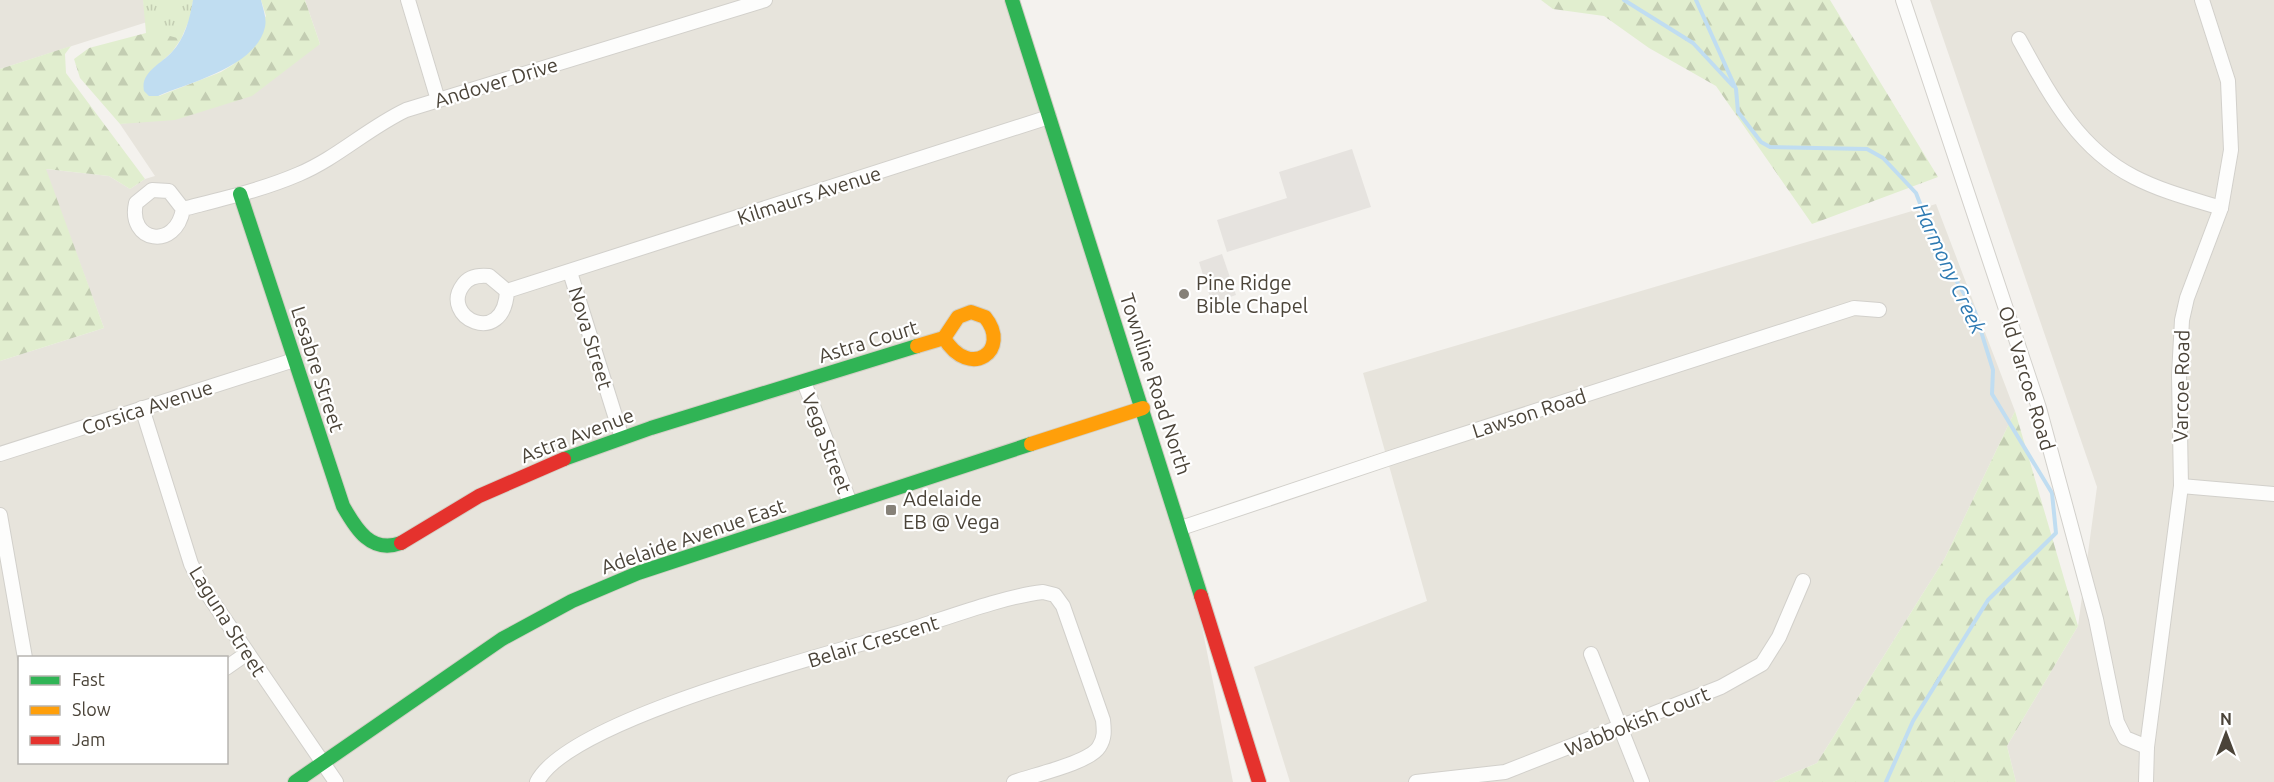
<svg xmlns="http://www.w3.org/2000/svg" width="2274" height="782" viewBox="0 0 2274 782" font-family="Ubuntu,sans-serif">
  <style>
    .residential { fill: #e7e4dc; fill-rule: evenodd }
    .forest { fill: url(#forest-firs) }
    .park { fill: url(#park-tufts) }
    .parking { fill: #e6e3df }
    .water { fill: #c0ddf1 }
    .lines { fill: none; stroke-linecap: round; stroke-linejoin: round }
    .stream { stroke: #c0ddf1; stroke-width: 4 }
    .street-casing { stroke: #d2d0cb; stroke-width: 16 }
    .fast-casing { stroke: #d3cfc5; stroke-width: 16 }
    .slow-casing { stroke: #d3cfc5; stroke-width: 16 }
    .jam-casing { stroke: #d3cfc5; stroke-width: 16 }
    .street { stroke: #fdfdfc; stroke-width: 14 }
    .fast { stroke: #30b455; stroke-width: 14 }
    .slow { stroke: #ff9f0a; stroke-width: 14 }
    .jam { stroke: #e5322d; stroke-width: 14 }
    .poi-dot { fill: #868178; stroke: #fff; stroke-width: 2 }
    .labels { text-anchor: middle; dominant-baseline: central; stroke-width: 4.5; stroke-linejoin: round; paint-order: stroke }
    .street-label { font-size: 20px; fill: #4b4439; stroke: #fff }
    .poi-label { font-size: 20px; fill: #4b4439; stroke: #fff; text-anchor: start }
    .water-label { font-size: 21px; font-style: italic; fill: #2e7ab2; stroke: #fff }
  </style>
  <defs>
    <pattern id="forest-firs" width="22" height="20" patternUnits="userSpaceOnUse" patternTransform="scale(1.5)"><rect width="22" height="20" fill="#e1eecf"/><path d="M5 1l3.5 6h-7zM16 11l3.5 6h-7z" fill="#c3cdb2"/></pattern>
    <pattern id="park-tufts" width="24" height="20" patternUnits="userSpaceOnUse" patternTransform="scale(1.5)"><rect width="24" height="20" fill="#e1eecf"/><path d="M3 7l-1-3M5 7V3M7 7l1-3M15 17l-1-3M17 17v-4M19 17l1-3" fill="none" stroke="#c3cdb2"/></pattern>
  </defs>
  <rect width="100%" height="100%" fill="#f4f2ee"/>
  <g class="residential">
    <path d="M0,0H143L147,22L0,69Z"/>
    <path d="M305,0H1012L1195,592L1233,782H0V361L104,328L45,169L109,176L130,189L145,179L155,176L120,124L142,121L320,44ZM20,658H226V762H20Z"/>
    <path d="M1930,0H2274V782H2016L2007,746L2078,626L2097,487Z"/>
    <path d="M1936,204L2015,411L1945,558L1817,763L1773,782H1290L1254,667L1427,601L1363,373Z"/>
  </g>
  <g class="forest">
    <path d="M193,0L181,39L172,52L150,72L159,96L221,72L234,64L266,16L261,0H305L320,44L252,96L175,120L120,124L80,78L74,59L89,48L146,33Z"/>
    <path d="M1541,0H1830L1938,177L1812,224L1716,86L1649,48L1604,16L1553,9Z"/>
    <path d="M71,46L65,54L66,73L145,179L130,189L109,176L46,169L104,328L0,361V69Z"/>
    <path d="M2015,411L2078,626L2007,746L2016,782H1773L1817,763L1945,558Z"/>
  </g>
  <path class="park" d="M143,0H193L190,18L181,39L159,33H146Z"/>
  <g class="parking">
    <path d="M1352,149L1371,207L1227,252L1217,220L1287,198L1279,172Z"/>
    <path d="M1222,254L1236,295L1212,303L1199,262Z"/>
  </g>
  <path class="water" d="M193,0H261C263,9 267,18 265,27C256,67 190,82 158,96H149L144,91C140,72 161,64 172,52C185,38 190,18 193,0Z"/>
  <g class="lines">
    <g class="stream">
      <path d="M1624,0L1693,43L1733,86"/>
      <path d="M1696,0L1736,89L1738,112L1761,142L1770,147L1867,149L1883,158L1916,193L1938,250L1975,312L1993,370L1992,394L2052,493L2056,533L1988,600L1913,721L1886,782"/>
    </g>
    <defs>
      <g id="street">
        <path d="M408,0L438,100"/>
        <path d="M1903,0L2039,408L2096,619L2117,722L2125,738L2147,747"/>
        <path d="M2019,39C2049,93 2077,148 2134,177C2161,191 2192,199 2221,208"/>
        <path d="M183,209C176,251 127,242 136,203L152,190L169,191L183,209C222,199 262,190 299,174C337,158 368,128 406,110L765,0"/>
        <path d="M570,272L622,438"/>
        <path d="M507,291C504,349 439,317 463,285C469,276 479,275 489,276L507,291L1049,117"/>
        <path d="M804,382L850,503"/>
        <path d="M142,408L191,564L202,586L336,782"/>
        <path d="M0,454L294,360"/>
        <path d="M2181,486L2274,494"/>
        <path d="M0,515L25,658"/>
        <path d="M1181,528L1393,457L1854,308L1879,310"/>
        <path d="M1591,654L1642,782"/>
        <path d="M226,668L246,654"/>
        <path d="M537,782C569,719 826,655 899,633C942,620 1000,597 1043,592L1055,595L1063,606L1103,720C1104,730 1105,738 1099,747C1089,763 1033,775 1014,782"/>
        <path d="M1416,782L1505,772L1721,687L1762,664L1779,637L1803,581"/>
        <path d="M2146,782L2147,747L2181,486L2179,375L2182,320L2187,298L2221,208L2231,150L2228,81L2202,0"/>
      </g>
      <g id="fast">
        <path d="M1012,0L1201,596"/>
        <path d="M240,194L343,506C356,529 371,554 401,543"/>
        <path d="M564,459L651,428L917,346"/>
        <path d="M295,782L502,639L572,601L638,573L1031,444"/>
      </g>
      <g id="slow">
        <path d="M917,346L944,338L958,317L971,312L985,317C1012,350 970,381 944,338"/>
        <path d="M1031,444L1143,408"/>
      </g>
      <g id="jam">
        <path d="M401,543L479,496L564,459"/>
        <path d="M1201,596L1259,782"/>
      </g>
    </defs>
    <use href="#street" class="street-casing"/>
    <use href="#fast" class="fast-casing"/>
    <use href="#slow" class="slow-casing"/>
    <use href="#jam" class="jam-casing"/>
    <use href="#street" class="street"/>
    <use href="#fast" class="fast"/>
    <use href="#slow" class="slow"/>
    <use href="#jam" class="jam"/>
  </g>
  <g class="poi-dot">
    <circle cx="1184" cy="294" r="6"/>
    <rect x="885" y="504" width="12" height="12" rx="3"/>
  </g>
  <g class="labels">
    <g class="street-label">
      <text transform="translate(496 82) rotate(-17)">Andover Drive</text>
      <text transform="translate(809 195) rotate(-18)">Kilmaurs Avenue</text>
      <text transform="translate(591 338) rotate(73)">Nova Street</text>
      <text transform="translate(868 341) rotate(-17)">Astra Court</text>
      <text transform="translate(318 369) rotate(72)">Lesabre Street</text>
      <text transform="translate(2027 378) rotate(73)">Old Varcoe Road</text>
      <text transform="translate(1156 384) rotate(72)">Townline Road North</text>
      <text transform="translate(2181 386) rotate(-89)">Varcoe Road</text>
      <text transform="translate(147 407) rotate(-18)">Corsica Avenue</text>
      <text transform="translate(1529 413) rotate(-18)">Lawson Road</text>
      <text transform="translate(577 435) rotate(-21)">Astra Avenue</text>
      <text transform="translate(827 443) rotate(69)">Vega Street</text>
      <text transform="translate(693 536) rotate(-19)">Adelaide Avenue East</text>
      <text transform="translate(228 621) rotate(58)">Laguna Street</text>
      <text transform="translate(873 641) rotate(-17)">Belair Crescent</text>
      <text transform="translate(1637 721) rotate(-22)">Wabbokish Court</text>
    </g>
    <g class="poi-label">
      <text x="1196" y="282">Pine Ridge<tspan x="1196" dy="23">Bible Chapel</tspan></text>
      <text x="903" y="498">Adelaide<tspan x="903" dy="23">EB @ Vega</tspan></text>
    </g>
    <g class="water-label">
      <text transform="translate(1950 268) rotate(65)">Harmony Creek</text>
    </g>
  </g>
  <rect x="18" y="656" width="210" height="108" fill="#ffffff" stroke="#b7b4b0" stroke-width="1.5"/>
  <rect x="30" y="676" width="30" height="9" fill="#30b455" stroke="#b7b4b0" stroke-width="1.5"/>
  <text x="72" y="686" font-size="18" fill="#4b4439">Fast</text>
  <rect x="30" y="706" width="30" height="9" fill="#ff9f0a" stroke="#b7b4b0" stroke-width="1.5"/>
  <text x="72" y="716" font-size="18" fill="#4b4439">Slow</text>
  <rect x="30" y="736" width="30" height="9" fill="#e5322d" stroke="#b7b4b0" stroke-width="1.5"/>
  <text x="72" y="746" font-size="18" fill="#4b4439">Jam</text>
  <g transform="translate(2226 734)" stroke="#ffffff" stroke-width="4.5" paint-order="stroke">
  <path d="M0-4.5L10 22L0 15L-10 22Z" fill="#4b4439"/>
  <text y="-9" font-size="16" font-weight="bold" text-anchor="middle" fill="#4b4439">N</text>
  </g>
</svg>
